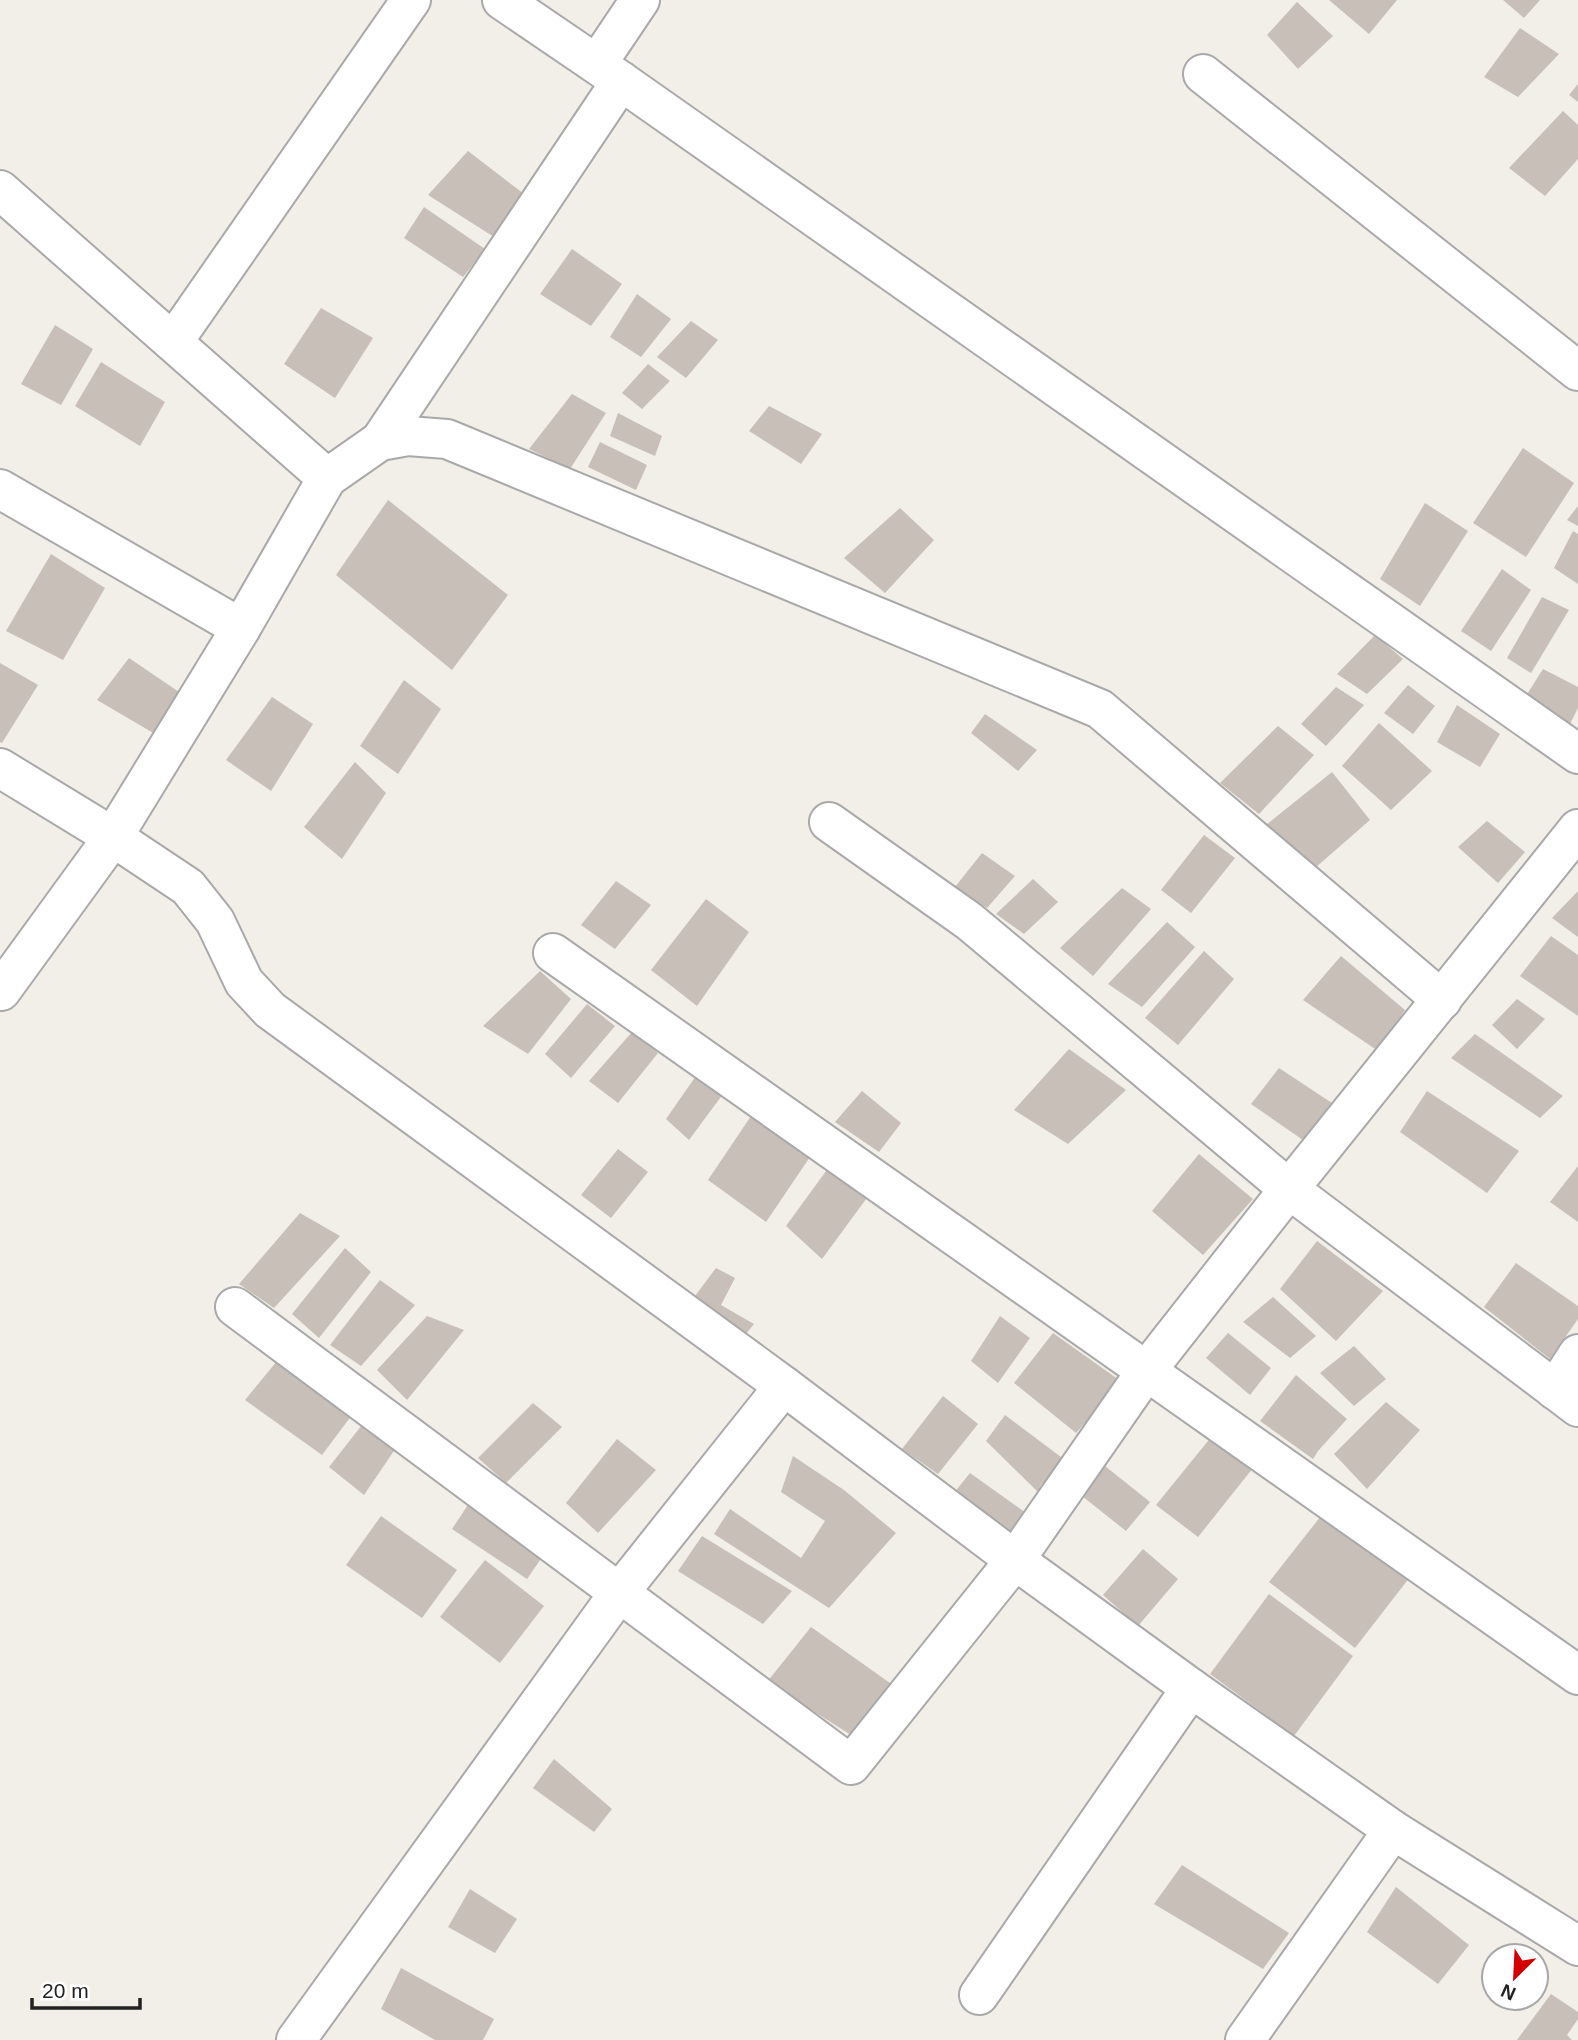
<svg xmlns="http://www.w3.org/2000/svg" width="1578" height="2040" viewBox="0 0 1578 2040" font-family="Helvetica,sans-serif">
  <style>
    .building { fill: #c7bfb8 }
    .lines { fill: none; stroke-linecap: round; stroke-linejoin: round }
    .minor-casing { stroke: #a9a9a9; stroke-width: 42 }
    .minor { stroke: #fff; stroke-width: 38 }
  </style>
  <rect width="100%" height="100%" fill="#f2efe9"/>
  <g class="building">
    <path d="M1329,0H1397L1369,34Z"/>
    <path d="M1503,0H1540L1524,18Z"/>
    <path d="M1297,2L1333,36L1298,69L1267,35Z"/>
    <path d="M1520,28L1559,54L1518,97L1484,77Z"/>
    <path d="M1578,84V102L1569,95Z"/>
    <path d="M1563,111L1578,125V159L1545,196L1509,168Z"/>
    <path d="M468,151L528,197L494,237L428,195Z"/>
    <path d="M424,207L485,249L463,277L404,238Z"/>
    <path d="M572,249L622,284L591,326L540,294Z"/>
    <path d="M637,294L671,319L641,357L610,337Z"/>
    <path d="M321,308L373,338L335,398L284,364Z"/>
    <path d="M691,321L718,340L686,378L657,357Z"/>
    <path d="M55,325L93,349L61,405L21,384Z"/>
    <path d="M101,362L165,402L140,446L75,406Z"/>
    <path d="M648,364L670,381L642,409L622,393Z"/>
    <path d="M572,394L606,413L570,469L529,449Z"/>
    <path d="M769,406L822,434L801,464L749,431Z"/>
    <path d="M618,413L662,436L655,456L610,436Z"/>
    <path d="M600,442L647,465L636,490L588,467Z"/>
    <path d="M1523,448L1574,483L1526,557L1473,523Z"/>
    <path d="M388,500L508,595L452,670L336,575Z"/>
    <path d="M1425,503L1468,531L1420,606L1380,579Z"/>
    <path d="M1578,506V526L1567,520Z"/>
    <path d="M900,508L934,540L885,593L844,558Z"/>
    <path d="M1573,531L1578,534V584L1554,568Z"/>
    <path d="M51,554L105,588L63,660L6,631Z"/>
    <path d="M1502,569L1531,590L1491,651L1461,631Z"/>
    <path d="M1542,597L1569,610L1531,673L1507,658Z"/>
    <path d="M1375,635L1403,659L1367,694L1337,674Z"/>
    <path d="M129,658L185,696L155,734L97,700Z"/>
    <path d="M0,663L38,685L2,743L0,742Z"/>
    <path d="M1543,669L1578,687V708L1570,724L1524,699Z"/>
    <path d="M404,680L441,709L398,774L360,746Z"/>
    <path d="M1408,685L1435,706L1413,734L1384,713Z"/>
    <path d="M1336,687L1364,705L1326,746L1301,724Z"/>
    <path d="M272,697L313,724L271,791L226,760Z"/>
    <path d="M1457,705L1500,734L1480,767L1437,742Z"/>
    <path d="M985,714L1037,750L1018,771L971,733Z"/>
    <path d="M1379,723L1432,771L1391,810L1342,766Z"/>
    <path d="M1278,726L1314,755L1259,814L1220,783Z"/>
    <path d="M355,762L386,793L342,859L304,827Z"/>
    <path d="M1332,772L1370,820L1315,868L1266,825Z"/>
    <path d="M1487,821L1525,852L1498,883L1458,847Z"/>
    <path d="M1204,835L1235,858L1191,913L1161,890Z"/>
    <path d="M982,853L1015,876L987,908L955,887Z"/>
    <path d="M1033,879L1058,902L1024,934L996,914Z"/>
    <path d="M616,881L651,905L615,949L581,925Z"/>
    <path d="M1122,888L1151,909L1093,976L1060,948Z"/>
    <path d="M1578,891V937L1552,918Z"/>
    <path d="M706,899L749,932L697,1006L651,970Z"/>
    <path d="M1167,922L1195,947L1142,1007L1108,984Z"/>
    <path d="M1551,936L1578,955V1016L1520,976Z"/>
    <path d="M1204,951L1234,979L1178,1045L1145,1018Z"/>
    <path d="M1341,956L1405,1010L1378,1051L1303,1000Z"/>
    <path d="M540,971L571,999L528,1054L483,1026Z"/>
    <path d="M1517,999L1545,1019L1517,1049L1492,1025Z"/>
    <path d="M587,1004L615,1026L571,1078L545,1054Z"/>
    <path d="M632,1032L658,1053L618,1103L589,1081Z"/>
    <path d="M1475,1034L1563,1096L1540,1118L1451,1058Z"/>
    <path d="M1069,1049L1126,1090L1068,1144L1014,1110Z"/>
    <path d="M1279,1068L1332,1103L1303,1140L1251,1104Z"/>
    <path d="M698,1073L723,1094L689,1140L666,1119Z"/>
    <path d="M862,1091L901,1123L879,1152L835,1122Z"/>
    <path d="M1427,1091L1519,1151L1487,1193L1400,1132Z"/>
    <path d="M751,1116L810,1157L766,1222L708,1180Z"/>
    <path d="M618,1149L648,1172L611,1218L581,1195Z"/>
    <path d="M1199,1154L1253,1199L1203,1255L1152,1211Z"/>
    <path d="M1578,1166V1222L1550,1202Z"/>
    <path d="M829,1167L869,1195L822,1259L786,1226Z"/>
    <path d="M300,1213L340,1236L274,1308L239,1284Z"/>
    <path d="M1317,1241L1383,1291L1336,1341L1280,1289Z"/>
    <path d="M345,1248L371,1272L319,1338L292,1314Z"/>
    <path d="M1516,1263L1578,1306V1319L1550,1359L1484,1307Z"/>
    <path d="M716,1268L735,1278L721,1305L754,1324L740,1341L689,1304Z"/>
    <path d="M380,1280L415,1305L361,1366L330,1345Z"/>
    <path d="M1273,1297L1316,1336L1290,1358L1243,1322Z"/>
    <path d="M427,1316L464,1330L407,1400L377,1370Z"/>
    <path d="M1000,1316L1030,1338L998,1383L971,1361Z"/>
    <path d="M1053,1333L1122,1382L1076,1433L1014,1383Z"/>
    <path d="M1228,1333L1271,1368L1250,1395L1206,1358Z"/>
    <path d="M1354,1346L1386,1379L1354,1406L1320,1373Z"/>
    <path d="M277,1361L352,1415L322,1455L245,1400Z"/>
    <path d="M1296,1375L1347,1419L1318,1451L1313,1459L1260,1421Z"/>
    <path d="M943,1396L978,1424L938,1474L902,1449Z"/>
    <path d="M1386,1402L1420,1430L1367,1489L1334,1454Z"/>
    <path d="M533,1403L562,1427L506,1483L478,1458Z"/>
    <path d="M1005,1415L1065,1460L1041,1485L1038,1492L986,1441Z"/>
    <path d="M369,1416L400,1442L364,1495L329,1467Z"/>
    <path d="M1212,1436L1253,1468L1198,1537L1156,1505Z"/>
    <path d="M617,1439L656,1470L598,1533L566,1503Z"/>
    <path d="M793,1456L844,1490L896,1533L829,1608L714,1534L730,1509L801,1558L825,1521L781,1492Z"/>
    <path d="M1100,1462L1150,1502L1126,1531L1077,1492Z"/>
    <path d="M970,1473L1026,1513L999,1543L945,1504Z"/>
    <path d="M473,1497L549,1547L527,1579L452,1529Z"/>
    <path d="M1324,1512L1410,1577L1355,1648L1269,1582Z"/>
    <path d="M381,1516L457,1570L422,1618L346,1565Z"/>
    <path d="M702,1536L792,1591L763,1624L678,1571Z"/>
    <path d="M1143,1549L1178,1579L1138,1626L1103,1595Z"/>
    <path d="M485,1560L544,1606L500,1663L440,1617Z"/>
    <path d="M1269,1594L1353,1656L1294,1736L1210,1674Z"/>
    <path d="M811,1627L897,1688L859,1740L767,1682Z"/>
    <path d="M554,1759L612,1809L594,1832L533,1788Z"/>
    <path d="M1182,1865L1289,1933L1263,1969L1154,1904Z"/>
    <path d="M1396,1887L1469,1945L1438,1984L1367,1932Z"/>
    <path d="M470,1889L517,1919L495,1953L448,1927Z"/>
    <path d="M401,1968L494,2019L483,2040H435L381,2009Z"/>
    <path d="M1551,1994L1578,2012V2019L1567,2035L1572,2040H1517Z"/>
  </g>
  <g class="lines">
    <defs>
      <g id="minor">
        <path d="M502,0L621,81L1578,754"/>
        <path d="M597,64L640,0"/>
        <path d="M1203,74L1578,371"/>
        <path d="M0,190L327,478"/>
        <path d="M173,342L411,0"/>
        <path d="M380,441L621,81"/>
        <path d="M0,489L241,628"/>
        <path d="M0,768L113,837L188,887L215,921L244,982L270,1010L784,1386L1015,1560L1147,1370L1289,1189L1578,829"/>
        <path d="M829,822L969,921L1289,1189L1578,1407"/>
        <path d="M553,953L1578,1675"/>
        <path d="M1,991L113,837L241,628L327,478L380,441L408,436L447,439L1100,709L1442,1000"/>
        <path d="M235,1307L851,1765L1015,1560L1191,1688L1393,1830L1578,1946"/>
        <path d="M1555,1390L1578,1354"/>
        <path d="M979,1995L1191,1688"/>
        <path d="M296,2040L619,1593L784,1386"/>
        <path d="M1245,2040L1393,1830"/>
      </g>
    </defs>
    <use href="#minor" class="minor-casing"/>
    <use href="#minor" class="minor"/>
  </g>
  <g transform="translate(1515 1977) rotate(204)"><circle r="33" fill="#ffffff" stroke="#a7a7a7" stroke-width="2"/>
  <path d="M0-5L12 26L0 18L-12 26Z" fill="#d40000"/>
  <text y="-10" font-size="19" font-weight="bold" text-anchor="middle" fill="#222222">N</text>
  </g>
  <path d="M32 1998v10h108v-10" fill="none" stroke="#222222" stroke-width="3.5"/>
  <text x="42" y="1998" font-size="21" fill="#222222" stroke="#ffffff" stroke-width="5" paint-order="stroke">20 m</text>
</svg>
